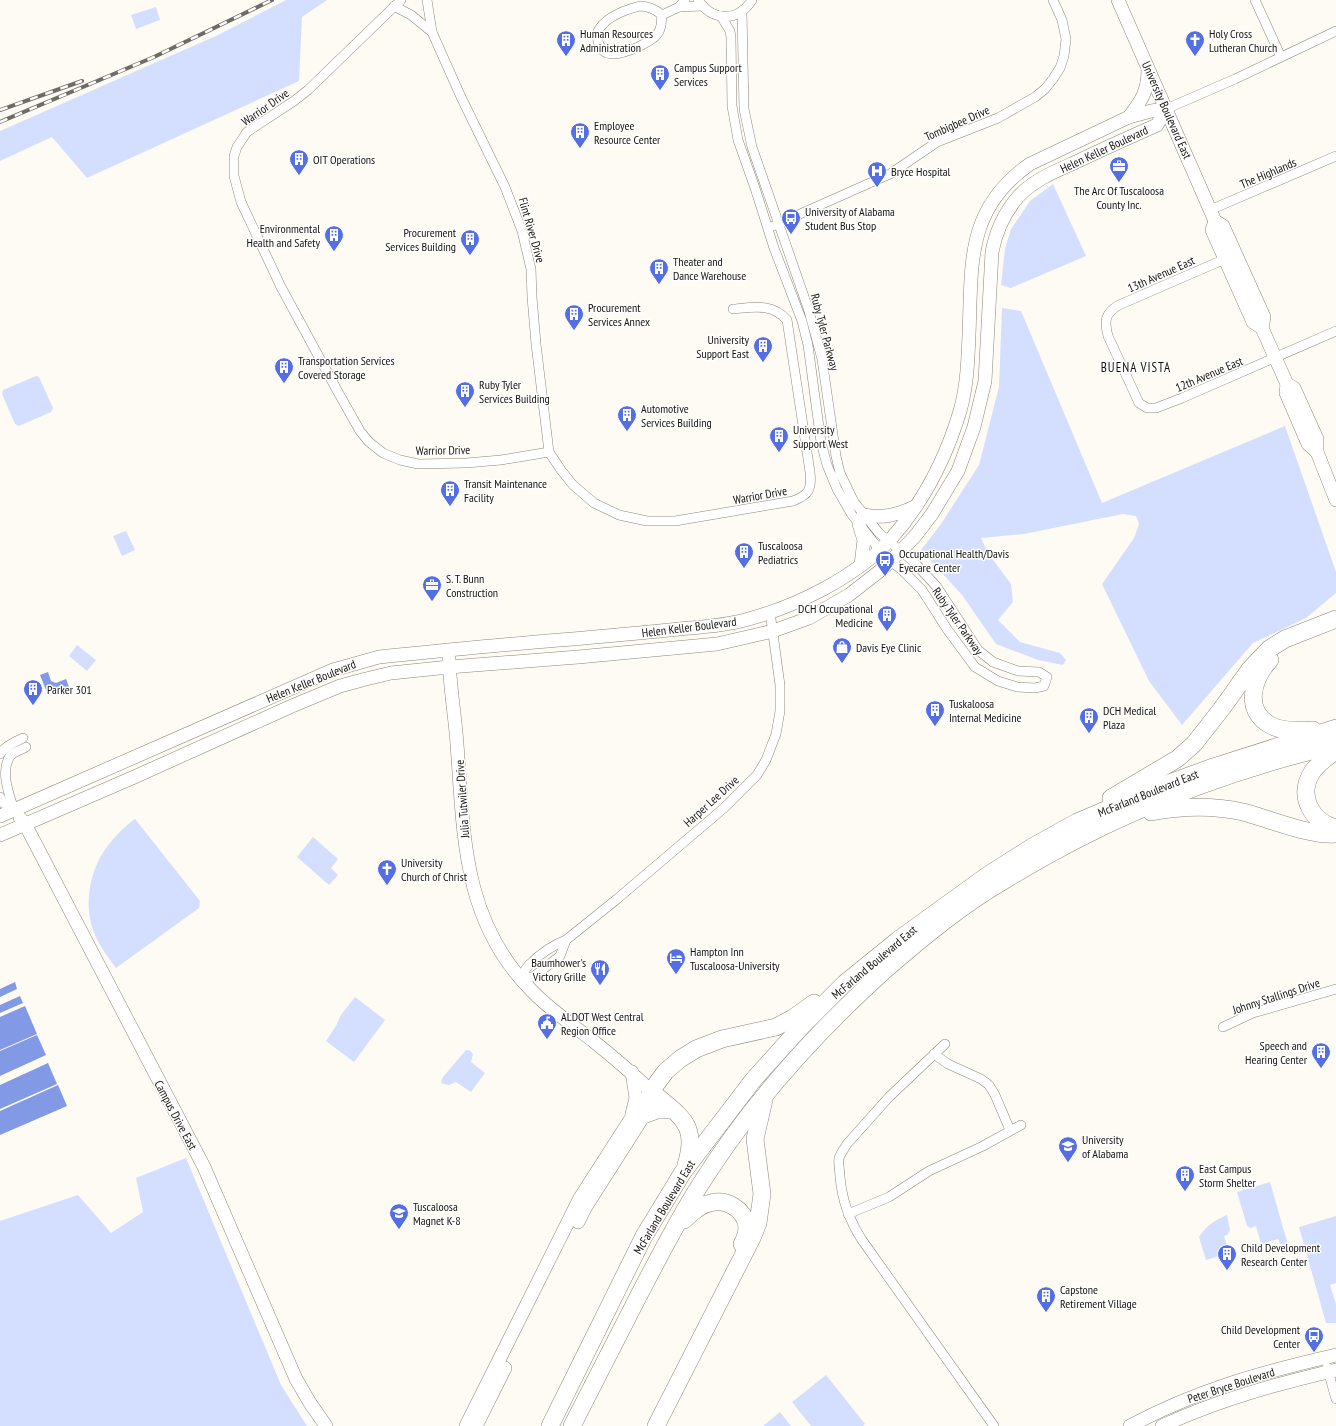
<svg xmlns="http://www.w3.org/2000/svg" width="1336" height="1426" viewBox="0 0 1336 1426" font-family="'PT Sans Narrow',sans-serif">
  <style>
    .green { fill: #d4dfff }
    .water { fill: #8299e5 }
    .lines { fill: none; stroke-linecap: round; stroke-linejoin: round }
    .street-casing { stroke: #8c877c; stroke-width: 10 }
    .secondary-casing { stroke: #8c877c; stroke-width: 14 }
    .highway-casing { stroke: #8c877c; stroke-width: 18 }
    .street { stroke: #fff; stroke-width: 9 }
    .secondary { stroke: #fff; stroke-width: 13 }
    .highway { stroke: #fff; stroke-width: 17 }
    .rail-casing { stroke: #6e6c66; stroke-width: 4 }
    .rail { stroke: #fff; stroke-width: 2.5; stroke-dasharray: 8; stroke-linecap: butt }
    .labels { text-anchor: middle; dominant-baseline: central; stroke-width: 3; stroke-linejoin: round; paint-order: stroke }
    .poi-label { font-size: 12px; fill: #14120e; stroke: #fff; text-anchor: start }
    .street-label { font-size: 12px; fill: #14120e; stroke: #fff }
    .neighbourhood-label { font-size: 13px; letter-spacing: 1px; fill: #14120e; stroke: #fff }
  </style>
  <rect width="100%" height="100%" fill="#fefbf4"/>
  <g class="green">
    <path d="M286,0H327L302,17L299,81L87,178L52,137L0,161V131L218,35Z"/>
    <path d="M156,7L160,20L136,29L131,15Z"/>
    <path d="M1053,184L1086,256L1011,288L1001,285L1005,249L1011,229L1030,201Z"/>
    <path d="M1002,308L1021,311L1102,503L1285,426L1336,572V593L1306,618L1253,643L1182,725L1149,681L1102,584L1134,538L1139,524L1136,516L1123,514L1024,534L981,538L988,553L1011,584L1013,602L998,620L1020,642L1060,653L1066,660L1063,665L1038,660L996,644L962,595L921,550L941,524L979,465L999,387Z"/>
    <path d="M36,376L39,377L53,408L51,412L19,426L15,424L2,394L3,390Z"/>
    <path d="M126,531L135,550L122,556L113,536Z"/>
    <path d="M77,645L96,660L87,671L69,656Z"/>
    <path d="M135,819L200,901L199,908L116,968C108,957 100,947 95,935C83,908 89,870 107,847C115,836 124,827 135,819Z"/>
    <path d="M313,837L338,859L331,868L338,875L329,885L297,857Z"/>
    <path d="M355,997L385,1020L354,1062L326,1041L336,1026L341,1015Z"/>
    <path d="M466,1050H469L473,1054L471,1062L485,1073L471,1092L456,1082L449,1085L443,1084L441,1082L443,1077Z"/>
    <path d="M186,1158L281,1385L307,1426H0V1221L78,1195L111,1233L143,1212L136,1178Z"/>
    <path d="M1270,1182L1288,1245L1283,1246L1280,1244L1278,1239L1261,1244L1256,1226L1251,1228L1247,1226L1237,1192Z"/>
    <path d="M1227,1215L1230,1230L1228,1234L1224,1236L1229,1253L1206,1260L1199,1237C1206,1226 1215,1220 1227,1215Z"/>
    <path d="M1336,1216V1283L1330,1285L1336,1304V1323H1326L1299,1227Z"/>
    <path d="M826,1375L865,1424L863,1426H811L792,1402Z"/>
    <path d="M780,1412L791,1426H763Z"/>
  </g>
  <g class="water">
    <path d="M48,672L51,681L56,683L66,679L69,687L54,694L51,690H46L40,675Z"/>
    <path d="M15,982L17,989L0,997V989Z"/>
    <path d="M20,996L23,1003L0,1013V1005Z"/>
    <path d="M25,1006L37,1034L0,1050V1017Z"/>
    <path d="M37,1035L46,1055L0,1076V1051Z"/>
    <path d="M48,1063L57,1084L0,1109V1085Z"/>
    <path d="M58,1085L67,1106L0,1135V1111Z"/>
  </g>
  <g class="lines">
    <defs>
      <g id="street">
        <path d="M401,0L308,90L294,101L247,132L237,147L234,156V176L241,202L281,287L338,392L360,431L369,442L383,453L400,460L418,464L466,463L501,460L549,452"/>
        <path d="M427,0L432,32L461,97L505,187L522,231L531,269L532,297L536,344L549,452L561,470L573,485L594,503L619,515L647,521H675L793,501C809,495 812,489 810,472L787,320C772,303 754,307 733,309"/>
        <path d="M698,0C713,22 738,22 752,0"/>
        <path d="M1255,0L1281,57"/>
        <path d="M394,6L411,15L432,32"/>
        <path d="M640,6C649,6 655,9 662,15C661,22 662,28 658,33C654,40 645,43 638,47C620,55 598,62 597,33C604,17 624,10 640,6Z"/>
        <path d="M679,7L703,6"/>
        <path d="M662,15L679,7L685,0"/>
        <path d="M721,16L730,31L731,37L732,106L738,140L755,188L774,248L802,321L808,345L821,442L827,465L837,489L852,515L879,549L890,561L902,570L922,590L947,629L975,667L998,681L1017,687L1035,688L1044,686L1047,677L1039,672L1018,671L993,662L978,650L937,587L913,561L879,533L854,502L840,473L836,456L822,359L809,311L752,147L744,109L742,12"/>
        <path d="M1166,109L1235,79L1336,31"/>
        <path d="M1210,210L1336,156"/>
        <path d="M773,226L890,174L937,142L998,118L1035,97L1045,89L1053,79L1060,68L1064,56L1066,39L1062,20L1053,0"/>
        <path d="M1225,259L1119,305C1105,313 1104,321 1108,336L1139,403L1147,408H1156L1182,398L1336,331"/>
        <path d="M0,754C5,746 15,742 23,738"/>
        <path d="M0,797L3,803L14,810"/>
        <path d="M14,810C9,794 0,772 10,756C14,752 21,750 26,747"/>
        <path d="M520,979C523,974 525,969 529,965C539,955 553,945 566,940L617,899L724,808L757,775L766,760L776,734L780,711V685L770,612"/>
        <path d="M520,979L533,977L560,956L566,940"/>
        <path d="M1223,1027L1253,1013L1336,989"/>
        <path d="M945,1044L889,1097L847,1144C844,1149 841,1153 839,1158C838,1164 840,1171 840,1177C842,1200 849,1220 862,1240L994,1426"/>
        <path d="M934,1054L948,1064L981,1079L989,1085L995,1095L1010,1130"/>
        <path d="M848,1214L889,1197L929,1171L983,1146L1021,1125"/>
        <path d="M1327,1367L1336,1399"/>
      </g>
      <g id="secondary">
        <path d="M1118,0L1215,221L1223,226L1264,317L1262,328"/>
        <path d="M1129,117C1142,100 1148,91 1148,69"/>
        <path d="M1215,221L1212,230L1253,322L1262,328L1270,346L1287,384L1286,393L1308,444L1317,452"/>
        <path d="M1287,384L1294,388L1317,439V452L1336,500"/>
        <path d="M863,515C883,518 895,516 914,507"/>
        <path d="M859,524L864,540L861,565"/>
        <path d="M449,659C450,688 455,716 457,744C464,835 462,920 531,990C549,1009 571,1024 592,1040C612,1056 632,1073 651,1091"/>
        <path d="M0,816L333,670L379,657C439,651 499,645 559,640C599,637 639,633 679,629C701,627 723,626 745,620C795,607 854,578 890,540C923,503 946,458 960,411C967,387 968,360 969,335C972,265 965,209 1030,164L1129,117L1151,111L1166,109"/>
        <path d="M20,818L25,824L204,1167L296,1379L310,1403L326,1426"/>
        <path d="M0,835L132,778L292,706L340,686L366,679L391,673L449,667L578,657L717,644L773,631L809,618L849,595L881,570L901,551L916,535L932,514L958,471L974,427L985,381L992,252C996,231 1004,213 1018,197C1033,180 1056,171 1076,162C1103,149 1130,137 1157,125L1166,109"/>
        <path d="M632,1072L636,1098L632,1114"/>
        <path d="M578,1222L585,1208L650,1106"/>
        <path d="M466,1426L580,1198L630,1120L651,1091"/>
        <path d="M476,1426L505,1368"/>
        <path d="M1130,1426C1197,1390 1262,1372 1336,1355"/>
        <path d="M1162,1426C1218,1400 1276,1384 1336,1370"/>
      </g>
      <g id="highway">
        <path d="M1270,660C1253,678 1243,710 1270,725C1283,732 1300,731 1313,730"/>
        <path d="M1336,751C1327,757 1316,765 1311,774C1298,797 1312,822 1336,828"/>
        <path d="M1111,798L1177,759L1194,744L1223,707L1250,669L1269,649L1285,639L1336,619"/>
        <path d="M1151,812C1182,806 1212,805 1243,812C1270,819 1309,836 1336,834"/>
        <path d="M646,1114L657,1110H673"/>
        <path d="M686,1165C699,1123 680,1117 651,1091L666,1071L680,1059L696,1049L722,1039L776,1027L793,1018L814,1003"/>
        <path d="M684,1220C692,1213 699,1205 710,1203C726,1198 744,1209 747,1226C747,1232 745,1239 742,1244"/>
        <path d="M550,1426L644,1236L683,1172L754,1079L801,1027L845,983L898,940L988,875L1032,847L1077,822L1164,785L1213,767L1336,728"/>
        <path d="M572,1426C594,1383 616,1340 638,1297C658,1259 677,1221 700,1185C751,1104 815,1033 885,970C923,937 962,905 1005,880C1107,817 1220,772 1336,745"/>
        <path d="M656,1426L752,1238L758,1223L762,1194L755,1139L764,1100"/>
      </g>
    </defs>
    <use href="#street" class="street-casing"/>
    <use href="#secondary" class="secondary-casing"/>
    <use href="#highway" class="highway-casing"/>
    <use href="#street" class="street"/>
    <use href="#secondary" class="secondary"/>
    <use href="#highway" class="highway"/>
    <defs>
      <g id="rail">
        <path d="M0,110L82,81"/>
        <path d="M0,122L154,57L272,0"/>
      </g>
    </defs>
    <use href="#rail" class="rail-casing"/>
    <use href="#rail" class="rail"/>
  </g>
  <defs>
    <symbol id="building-pin" viewBox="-11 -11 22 30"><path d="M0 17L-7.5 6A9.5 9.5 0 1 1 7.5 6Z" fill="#546ee4" stroke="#fff"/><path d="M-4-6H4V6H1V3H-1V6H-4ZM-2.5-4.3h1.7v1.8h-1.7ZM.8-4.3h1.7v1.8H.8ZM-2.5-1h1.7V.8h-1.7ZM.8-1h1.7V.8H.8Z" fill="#fff"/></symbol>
    <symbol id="church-pin" viewBox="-11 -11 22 30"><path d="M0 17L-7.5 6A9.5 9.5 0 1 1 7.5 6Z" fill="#546ee4" stroke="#fff"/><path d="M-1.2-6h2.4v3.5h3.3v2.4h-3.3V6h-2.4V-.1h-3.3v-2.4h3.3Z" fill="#fff"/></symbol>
    <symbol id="office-pin" viewBox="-11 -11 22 30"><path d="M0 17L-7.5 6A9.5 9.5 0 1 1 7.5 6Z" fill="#546ee4" stroke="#fff"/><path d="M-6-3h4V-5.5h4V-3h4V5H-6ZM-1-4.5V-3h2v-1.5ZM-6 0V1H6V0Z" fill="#fff"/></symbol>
    <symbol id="hospital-pin" viewBox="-11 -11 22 30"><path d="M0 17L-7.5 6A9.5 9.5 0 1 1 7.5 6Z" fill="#546ee4" stroke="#fff"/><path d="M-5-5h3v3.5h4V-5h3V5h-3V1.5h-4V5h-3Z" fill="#fff"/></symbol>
    <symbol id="bus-pin" viewBox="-11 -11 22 30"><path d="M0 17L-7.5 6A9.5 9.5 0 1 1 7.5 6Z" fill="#546ee4" stroke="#fff"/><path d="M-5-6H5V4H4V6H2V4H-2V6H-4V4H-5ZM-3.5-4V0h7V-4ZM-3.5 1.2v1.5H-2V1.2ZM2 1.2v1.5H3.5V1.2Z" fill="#fff"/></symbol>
    <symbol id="shop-pin" viewBox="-11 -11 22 30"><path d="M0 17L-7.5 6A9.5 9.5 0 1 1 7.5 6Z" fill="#546ee4" stroke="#fff"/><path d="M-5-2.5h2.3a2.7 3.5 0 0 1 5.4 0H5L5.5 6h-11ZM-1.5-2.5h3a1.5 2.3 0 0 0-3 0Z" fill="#fff"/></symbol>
    <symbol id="hotel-pin" viewBox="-11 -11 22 30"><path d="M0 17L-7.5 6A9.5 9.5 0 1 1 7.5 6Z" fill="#546ee4" stroke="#fff"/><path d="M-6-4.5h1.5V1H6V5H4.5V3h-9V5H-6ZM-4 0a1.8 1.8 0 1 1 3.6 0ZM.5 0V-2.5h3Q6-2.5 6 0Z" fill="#fff"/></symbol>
    <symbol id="restaurant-pin" viewBox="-11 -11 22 30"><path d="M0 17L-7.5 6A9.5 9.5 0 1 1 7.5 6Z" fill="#546ee4" stroke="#fff"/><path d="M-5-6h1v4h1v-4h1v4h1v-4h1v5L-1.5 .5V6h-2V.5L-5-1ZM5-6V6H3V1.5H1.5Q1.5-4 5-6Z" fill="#fff"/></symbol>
    <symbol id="civic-pin" viewBox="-11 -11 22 30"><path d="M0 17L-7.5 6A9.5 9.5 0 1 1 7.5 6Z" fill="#546ee4" stroke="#fff"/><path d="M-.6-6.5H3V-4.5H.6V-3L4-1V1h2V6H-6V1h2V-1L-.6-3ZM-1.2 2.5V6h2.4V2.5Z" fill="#fff"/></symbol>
    <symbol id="university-pin" viewBox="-11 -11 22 30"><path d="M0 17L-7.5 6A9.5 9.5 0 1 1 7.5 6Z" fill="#546ee4" stroke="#fff"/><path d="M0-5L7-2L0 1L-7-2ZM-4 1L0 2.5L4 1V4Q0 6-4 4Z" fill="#fff"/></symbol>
    <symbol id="school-pin" viewBox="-11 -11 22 30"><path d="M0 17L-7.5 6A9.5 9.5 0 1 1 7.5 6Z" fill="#546ee4" stroke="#fff"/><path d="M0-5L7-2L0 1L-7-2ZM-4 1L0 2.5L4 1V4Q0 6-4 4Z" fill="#fff"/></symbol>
  </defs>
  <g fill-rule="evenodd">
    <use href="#building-pin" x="555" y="29" width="22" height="30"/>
    <use href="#church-pin" x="1184" y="29" width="22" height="30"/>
    <use href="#building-pin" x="649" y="63" width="22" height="30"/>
    <use href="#building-pin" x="569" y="121" width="22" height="30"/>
    <use href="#building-pin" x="288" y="148" width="22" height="30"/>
    <use href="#office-pin" x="1108" y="155" width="22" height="30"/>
    <use href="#hospital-pin" x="866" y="160" width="22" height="30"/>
    <use href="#bus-pin" x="780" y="207" width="22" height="30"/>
    <use href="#building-pin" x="323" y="224" width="22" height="30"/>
    <use href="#building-pin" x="459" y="228" width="22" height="30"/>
    <use href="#building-pin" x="648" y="257" width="22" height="30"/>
    <use href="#building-pin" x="563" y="303" width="22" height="30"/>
    <use href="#building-pin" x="752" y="335" width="22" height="30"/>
    <use href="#building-pin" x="273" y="356" width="22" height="30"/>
    <use href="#building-pin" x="454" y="380" width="22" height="30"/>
    <use href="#building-pin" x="616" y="404" width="22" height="30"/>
    <use href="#building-pin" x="768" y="425" width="22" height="30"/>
    <use href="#building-pin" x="439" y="479" width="22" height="30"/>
    <use href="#building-pin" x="733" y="541" width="22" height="30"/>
    <use href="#bus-pin" x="874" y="549" width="22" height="30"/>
    <use href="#office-pin" x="421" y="574" width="22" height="30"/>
    <use href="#building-pin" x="876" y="604" width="22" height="30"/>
    <use href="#shop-pin" x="831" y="636" width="22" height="30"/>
    <use href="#building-pin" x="22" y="678" width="22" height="30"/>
    <use href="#building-pin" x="924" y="699" width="22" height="30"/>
    <use href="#building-pin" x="1078" y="706" width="22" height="30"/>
    <use href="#church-pin" x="376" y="858" width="22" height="30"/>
    <use href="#hotel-pin" x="665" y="947" width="22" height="30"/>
    <use href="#restaurant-pin" x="589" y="958" width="22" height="30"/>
    <use href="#civic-pin" x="536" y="1012" width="22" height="30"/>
    <use href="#building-pin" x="1310" y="1041" width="22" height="30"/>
    <use href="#university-pin" x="1057" y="1135" width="22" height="30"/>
    <use href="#building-pin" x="1174" y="1164" width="22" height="30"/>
    <use href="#school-pin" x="388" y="1202" width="22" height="30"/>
    <use href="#building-pin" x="1216" y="1243" width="22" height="30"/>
    <use href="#building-pin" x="1035" y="1285" width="22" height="30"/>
    <use href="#bus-pin" x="1303" y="1325" width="22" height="30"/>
  </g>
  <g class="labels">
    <g class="poi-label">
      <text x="580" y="33">Human Resources<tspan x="580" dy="14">Administration</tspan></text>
      <text x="1209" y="33">Holy Cross<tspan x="1209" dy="14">Lutheran Church</tspan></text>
      <text x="674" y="67">Campus Support<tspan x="674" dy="14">Services</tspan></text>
      <text x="594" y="125">Employee<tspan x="594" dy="14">Resource Center</tspan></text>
      <text x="313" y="159">OIT Operations</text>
      <text x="891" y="171">Bryce Hospital</text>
      <text x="1119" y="190" text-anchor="middle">The Arc Of Tuscaloosa<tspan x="1119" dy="14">County Inc.</tspan></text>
      <text x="805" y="211">University of Alabama<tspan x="805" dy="14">Student Bus Stop</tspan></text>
      <text x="320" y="228" text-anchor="end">Environmental<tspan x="320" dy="14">Health and Safety</tspan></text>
      <text x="456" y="232" text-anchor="end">Procurement<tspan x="456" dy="14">Services Building</tspan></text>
      <text x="673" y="261">Theater and<tspan x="673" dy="14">Dance Warehouse</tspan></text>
      <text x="588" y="307">Procurement<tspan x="588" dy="14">Services Annex</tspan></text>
      <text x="749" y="339" text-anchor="end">University<tspan x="749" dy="14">Support East</tspan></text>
      <text x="298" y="360">Transportation Services<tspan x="298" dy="14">Covered Storage</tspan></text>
      <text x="479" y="384">Ruby Tyler<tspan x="479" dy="14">Services Building</tspan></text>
      <text x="641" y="408">Automotive<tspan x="641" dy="14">Services Building</tspan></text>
      <text x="793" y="429">University<tspan x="793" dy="14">Support West</tspan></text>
      <text x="464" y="483">Transit Maintenance<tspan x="464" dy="14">Facility</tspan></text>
      <text x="758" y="545">Tuscaloosa<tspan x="758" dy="14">Pediatrics</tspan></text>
      <text x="899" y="553">Occupational Health/Davis<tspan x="899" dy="14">Eyecare Center</tspan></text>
      <text x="446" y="578">S. T. Bunn<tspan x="446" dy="14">Construction</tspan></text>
      <text x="873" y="608" text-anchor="end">DCH Occupational<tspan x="873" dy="14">Medicine</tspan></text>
      <text x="856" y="647">Davis Eye Clinic</text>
      <text x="47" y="689">Parker 301</text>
      <text x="949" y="703">Tuskaloosa<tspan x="949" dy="14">Internal Medicine</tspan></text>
      <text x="1103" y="710">DCH Medical<tspan x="1103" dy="14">Plaza</tspan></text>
      <text x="401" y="862">University<tspan x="401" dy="14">Church of Christ</tspan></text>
      <text x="690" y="951">Hampton Inn<tspan x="690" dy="14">Tuscaloosa-University</tspan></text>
      <text x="586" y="962" text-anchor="end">Baumhower's<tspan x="586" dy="14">Victory Grille</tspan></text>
      <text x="561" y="1016">ALDOT West Central<tspan x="561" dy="14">Region Office</tspan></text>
      <text x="1307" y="1045" text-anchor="end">Speech and<tspan x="1307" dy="14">Hearing Center</tspan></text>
      <text x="1082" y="1139">University<tspan x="1082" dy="14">of Alabama</tspan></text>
      <text x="1199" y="1168">East Campus<tspan x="1199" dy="14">Storm Shelter</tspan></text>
      <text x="413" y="1206">Tuscaloosa<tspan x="413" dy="14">Magnet K-8</tspan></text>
      <text x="1241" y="1247">Child Development<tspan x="1241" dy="14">Research Center</tspan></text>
      <text x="1060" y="1289">Capstone<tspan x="1060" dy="14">Retirement Village</tspan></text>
      <text x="1300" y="1329" text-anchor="end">Child Development<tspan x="1300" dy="14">Center</tspan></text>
    </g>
    <g class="street-label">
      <text transform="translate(265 107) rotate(-35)">Warrior Drive</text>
      <text transform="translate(1167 110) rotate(66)">University Boulevard East</text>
      <text transform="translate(957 123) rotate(-24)">Tombigbee Drive</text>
      <text transform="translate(1104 149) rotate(-25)">Helen Keller Boulevard</text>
      <text transform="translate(1268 173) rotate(-23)">The Highlands</text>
      <text transform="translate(532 230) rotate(74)">Flint River Drive</text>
      <text transform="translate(1161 274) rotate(-24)">13th Avenue East</text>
      <text transform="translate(825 332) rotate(75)">Ruby Tyler Parkway</text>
      <text transform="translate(1209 374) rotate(-23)">12th Avenue East</text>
      <text transform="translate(443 450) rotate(-1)">Warrior Drive</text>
      <text transform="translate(760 495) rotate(-10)">Warrior Drive</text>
      <text transform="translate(958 621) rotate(55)">Ruby Tyler Parkway</text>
      <text transform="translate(689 627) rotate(-7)">Helen Keller Boulevard</text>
      <text transform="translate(311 681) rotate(-22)">Helen Keller Boulevard</text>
      <text transform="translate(1148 793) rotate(-22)">McFarland Boulevard East</text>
      <text transform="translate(462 799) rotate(-94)">Julia Tutwiler Drive</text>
      <text transform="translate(711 801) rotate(-42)">Harper Lee Drive</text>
      <text transform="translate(874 962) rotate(-40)">McFarland Boulevard East</text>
      <text transform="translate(1276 996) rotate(-18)">Johnny Stallings Drive</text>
      <text transform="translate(176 1115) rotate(62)">Campus Drive East</text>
      <text transform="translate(664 1207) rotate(-59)">McFarland Boulevard East</text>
      <text transform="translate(1231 1385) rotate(-18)">Peter Bryce Boulevard</text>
    </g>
    <g class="neighbourhood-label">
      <text x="1136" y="367">BUENA VISTA</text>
    </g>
  </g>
</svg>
